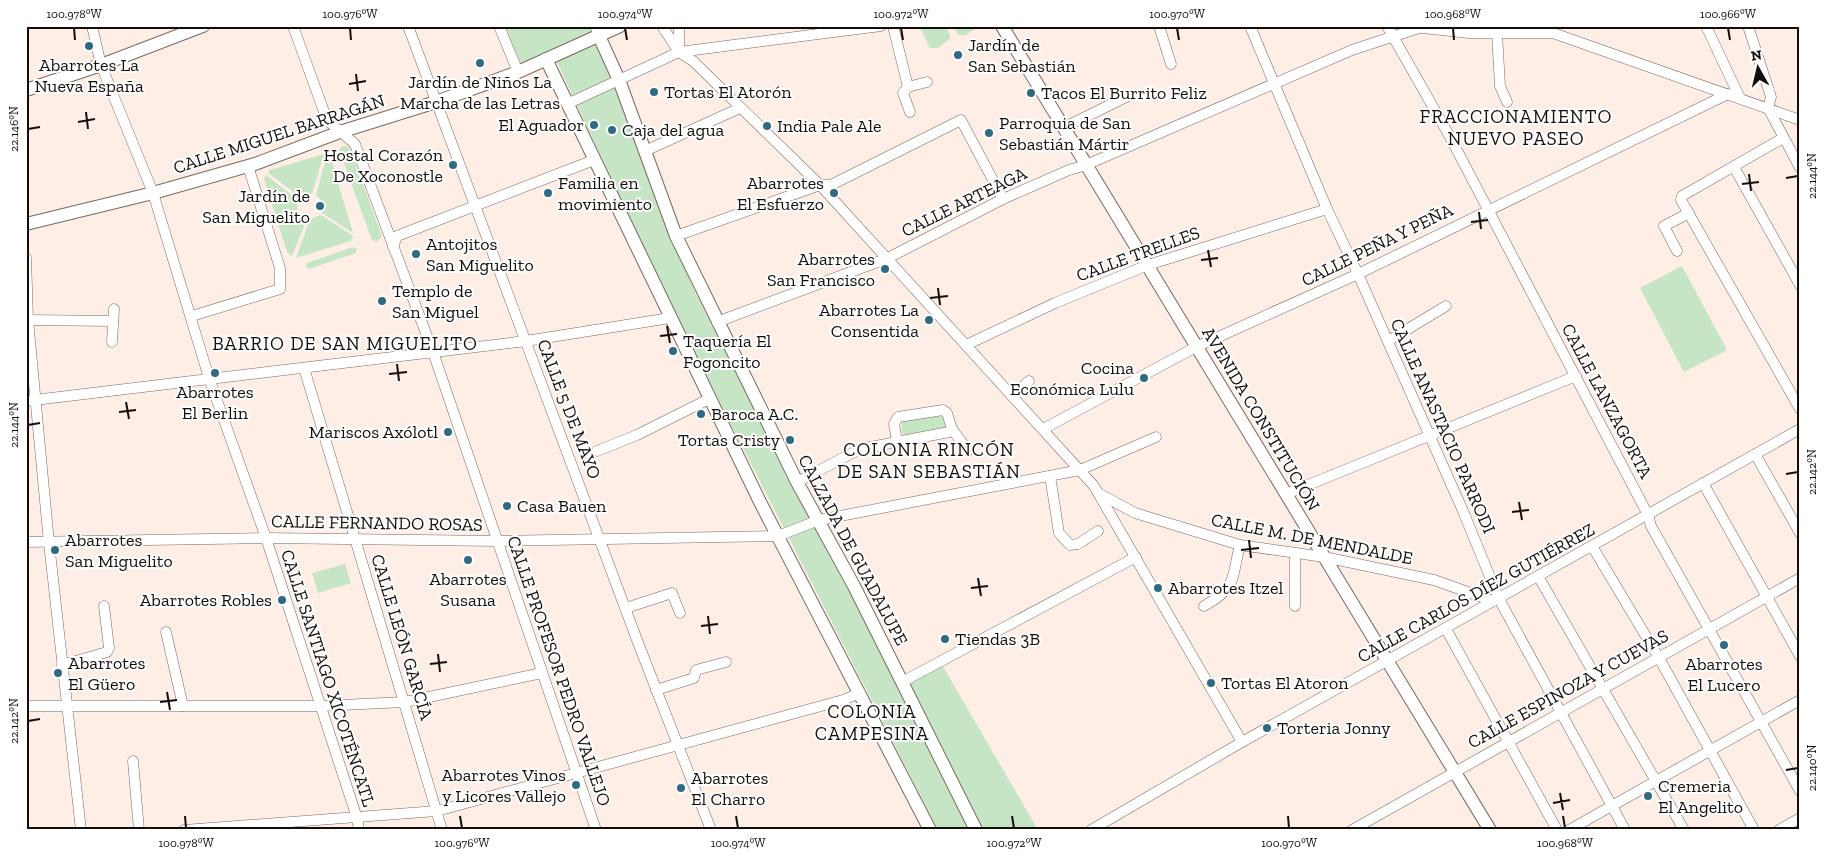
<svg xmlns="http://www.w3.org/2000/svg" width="1826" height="856" viewBox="0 0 1826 856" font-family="'Zilla Slab',serif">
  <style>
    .green { fill: #c6e5c4 }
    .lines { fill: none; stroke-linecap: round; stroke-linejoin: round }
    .minor-casing { stroke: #786a62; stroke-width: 11 }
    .major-casing { stroke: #786a62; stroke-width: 14 }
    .minor { stroke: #fff; stroke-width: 10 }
    .major { stroke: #fff; stroke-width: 12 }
    .ticks { fill: none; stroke: #130e0b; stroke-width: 2 }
    .poi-dot { fill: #2e6b82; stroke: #fff; stroke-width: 2 }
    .labels { text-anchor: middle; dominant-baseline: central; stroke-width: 4; stroke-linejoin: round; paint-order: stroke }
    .poi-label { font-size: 18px; fill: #130e0b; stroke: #fff; text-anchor: start }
    .street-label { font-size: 18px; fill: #130e0b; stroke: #fff }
    .neighbourhood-label { font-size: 19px; letter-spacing: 1px; fill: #130e0b; stroke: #fff }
    .neatline { fill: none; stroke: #130e0b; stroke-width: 2 }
    .ticks-label { font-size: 12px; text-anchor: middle; fill: #130e0b }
  </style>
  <rect width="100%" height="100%" fill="#feeee5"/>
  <g class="green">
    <path d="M505,26H590L593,33L520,63Z"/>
    <path d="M919,26H946L951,38L938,48H930Z"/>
    <path d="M954,26H979L966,35H958Z"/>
    <path d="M596,40L617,81L671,238L696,294L896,674L974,830H938L678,321L555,58Z"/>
    <path d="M342,146L349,147L382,236L377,242L372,240L339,150Z"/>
    <path d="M324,154L312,194L305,193L300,197L268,173L270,170Z"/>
    <path d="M327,154L330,156L353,233L322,213L323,202L316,195Z"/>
    <path d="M266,175L298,200L297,211L307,219L292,256L287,252L264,179Z"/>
    <path d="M321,215L353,236L351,241L296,258L310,219Z"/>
    <path d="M353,247L357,249L356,253L309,269L306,266L307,263Z"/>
    <path d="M1682,266L1727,350L1684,372L1640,288Z"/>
    <path d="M937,411L947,416L946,428L909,436L902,433L901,421Z"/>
    <path d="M345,564L351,583L318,593L312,573Z"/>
    <path d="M941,663L1038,830H976L902,682Z"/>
  </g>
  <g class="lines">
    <defs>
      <g id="minor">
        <path d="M92,26L101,65L153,193L209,378L266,538L357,818L359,830"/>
        <path d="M293,26L327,120L355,144L433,352L596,830"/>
        <path d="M408,26L637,640L711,830"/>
        <path d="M499,26L518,72"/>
        <path d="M595,26L599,36"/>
        <path d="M662,26L679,52L693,61L820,185L1094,486L1242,742"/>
        <path d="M679,26V51"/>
        <path d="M893,26L908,87"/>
        <path d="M1159,26L1171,64"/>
        <path d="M1250,26L1327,209L1358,274L1463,511L1499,599L1625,830"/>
        <path d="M1387,26L1449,135L1648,515L1651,526L1800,791"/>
        <path d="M1706,26L1740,98"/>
        <path d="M1748,26L1771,97L1768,108L1800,168"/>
        <path d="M1414,27L1469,33H1553L1800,120"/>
        <path d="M1497,33L1500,86L1507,102"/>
        <path d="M908,87L903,93L910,112"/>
        <path d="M908,87L927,82"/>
        <path d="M567,104L679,52L881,26"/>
        <path d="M1063,128L1128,96"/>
        <path d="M1783,138L1682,196L1681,200L1800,409"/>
        <path d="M645,151L740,108"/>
        <path d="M1734,167L1800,285"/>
        <path d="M676,236L820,185H831L961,120L1003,199"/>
        <path d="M393,247L397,236L594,160"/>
        <path d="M1677,251L1664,226L1689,213"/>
        <path d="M26,258L28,320L49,543L81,830"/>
        <path d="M192,316L280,289V268L248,166"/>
        <path d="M28,320L113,321"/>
        <path d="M717,322L888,258L1003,199L1069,170L1086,165L1352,50L1419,28"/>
        <path d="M1388,341L1446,306"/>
        <path d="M112,342L114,309"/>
        <path d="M966,345L1055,303L1148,265L1327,209"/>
        <path d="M304,368L442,830"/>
        <path d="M1012,396L1029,381"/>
        <path d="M26,401L526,341L670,318"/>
        <path d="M1043,429L1196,347L1358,274L1728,94"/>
        <path d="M897,441L894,424L898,417L943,410L947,413L952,429L968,451"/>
        <path d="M597,451L637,435L709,399"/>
        <path d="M1755,454L1800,533"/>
        <path d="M1050,476L1059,533L1070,545L1078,544L1098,531"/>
        <path d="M797,482L860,449L949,432L952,429"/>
        <path d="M1703,483L1800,656"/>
        <path d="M1100,494L1135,513L1240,545L1324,557L1434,580L1493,601"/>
        <path d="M1286,494L1576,376"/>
        <path d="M26,542L266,538L498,541L778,536L819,520L1080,470L1156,437"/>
        <path d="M1592,546L1659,658L1754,830"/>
        <path d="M1295,553V606"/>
        <path d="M1538,576L1684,830"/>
        <path d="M1204,606C1238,587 1231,579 1240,545"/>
        <path d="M626,608L672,593L680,613"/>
        <path d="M1446,629L1557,830"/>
        <path d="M166,632L183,706"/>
        <path d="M62,665L107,652L109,648L104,606"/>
        <path d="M902,682L1136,557"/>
        <path d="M656,690L694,678L696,670L726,662"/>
        <path d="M26,706H320L405,702L542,673"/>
        <path d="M133,761L139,830"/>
        <path d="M184,830L437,811L843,700L860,693"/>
        <path d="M1091,830L1242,742L1800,429"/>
        <path d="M1352,830L1800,578"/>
        <path d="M1569,830L1800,700"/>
        <path d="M1779,830L1800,818"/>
      </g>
      <g id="major">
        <path d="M1002,26L1490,830"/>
        <path d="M599,36L619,80L676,236L797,482L854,586L976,830"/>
        <path d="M546,59L760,502L930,830"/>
        <path d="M26,90L101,65L203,26"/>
        <path d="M26,224L153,193L255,164L340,132L436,102L518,72L620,26"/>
      </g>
    </defs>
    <use href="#minor" class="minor-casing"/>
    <use href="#major" class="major-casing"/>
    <use href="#minor" class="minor"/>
    <use href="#major" class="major"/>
  </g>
  <path class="ticks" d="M74,28L75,40M350,28L351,40M625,28L627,40M901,28L903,40M1177,28L1179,40M1453,28L1454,40M1728,28L1730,40M356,74L358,91M349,84L366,81M86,112L88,129M78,122L95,119M28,129L40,127M1749,174L1751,191M1786,178L1798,176M1742,184L1759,182M1479,212L1481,229M1471,222L1488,220M1208,250L1211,267M1201,260L1218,258M938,288L940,305M930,298L948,296M667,326L670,343M660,336L677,334M397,364L399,381M389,374L407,372M126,402L129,419M119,412L136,410M28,425L40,423M1786,474L1798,472M1519,502L1522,520M1512,512L1529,510M1249,540L1251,558M1241,550L1259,548M978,578L981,596M971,588L988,586M708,616L710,634M701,626L718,624M438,654L440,672M430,664L447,662M167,692L170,710M160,702L177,700M28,721L40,719M1786,770L1798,768M1560,793L1563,810M1553,803L1570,800M185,816L186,828M460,816L462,828M736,816L738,828M1012,816L1014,828M1288,816L1289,828M1563,816L1565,828"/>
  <g class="poi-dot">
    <circle cx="89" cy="46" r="5"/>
    <circle cx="958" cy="55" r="5"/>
    <circle cx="480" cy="63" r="5"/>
    <circle cx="654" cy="92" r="5"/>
    <circle cx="1031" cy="93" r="5"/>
    <circle cx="594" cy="125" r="5"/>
    <circle cx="767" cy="126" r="5"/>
    <circle cx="612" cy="130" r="5"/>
    <circle cx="989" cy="133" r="5"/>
    <circle cx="453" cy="165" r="5"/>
    <circle cx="548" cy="193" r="5"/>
    <circle cx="834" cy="193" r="5"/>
    <circle cx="320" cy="206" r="5"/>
    <circle cx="416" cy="254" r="5"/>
    <circle cx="885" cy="269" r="5"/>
    <circle cx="382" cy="301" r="5"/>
    <circle cx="929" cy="320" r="5"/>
    <circle cx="673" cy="351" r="5"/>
    <circle cx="215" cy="373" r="5"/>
    <circle cx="1144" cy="378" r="5"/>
    <circle cx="701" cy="414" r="5"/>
    <circle cx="448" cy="432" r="5"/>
    <circle cx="790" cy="440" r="5"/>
    <circle cx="507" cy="506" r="5"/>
    <circle cx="55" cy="550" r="5"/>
    <circle cx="468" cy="560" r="5"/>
    <circle cx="1158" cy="588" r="5"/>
    <circle cx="282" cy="600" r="5"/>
    <circle cx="945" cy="639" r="5"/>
    <circle cx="1724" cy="645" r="5"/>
    <circle cx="58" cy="673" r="5"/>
    <circle cx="1211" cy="683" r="5"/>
    <circle cx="1267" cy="728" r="5"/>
    <circle cx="576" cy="785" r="5"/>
    <circle cx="681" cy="788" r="5"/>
    <circle cx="1648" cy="796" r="5"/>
  </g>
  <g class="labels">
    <g class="poi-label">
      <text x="968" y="45">Jardín de<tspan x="968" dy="21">San Sebastián</tspan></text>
      <text x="89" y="65" text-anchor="middle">Abarrotes La<tspan x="89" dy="21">Nueva España</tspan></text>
      <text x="480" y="82" text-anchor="middle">Jardín de Niños La<tspan x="480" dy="21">Marcha de las Letras</tspan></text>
      <text x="664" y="92">Tortas El Atorón</text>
      <text x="1041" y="93">Tacos El Burrito Feliz</text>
      <text x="999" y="123">Parroquia de San<tspan x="999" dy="21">Sebastián Mártir</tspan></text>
      <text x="584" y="125" text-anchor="end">El Aguador</text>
      <text x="777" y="126">India Pale Ale</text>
      <text x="622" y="130">Caja del agua</text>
      <text x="443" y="155" text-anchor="end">Hostal Corazón<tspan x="443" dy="21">De Xoconostle</tspan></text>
      <text x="558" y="183">Familia en<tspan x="558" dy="21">movimiento</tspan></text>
      <text x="824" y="183" text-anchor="end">Abarrotes<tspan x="824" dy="21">El Esfuerzo</tspan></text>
      <text x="310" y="196" text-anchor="end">Jardín de<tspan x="310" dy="21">San Miguelito</tspan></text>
      <text x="426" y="244">Antojitos<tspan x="426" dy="21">San Miguelito</tspan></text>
      <text x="875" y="259" text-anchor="end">Abarrotes<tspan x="875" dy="21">San Francisco</tspan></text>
      <text x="392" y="291">Templo de<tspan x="392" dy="21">San Miguel</tspan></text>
      <text x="919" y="310" text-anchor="end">Abarrotes La<tspan x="919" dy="21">Consentida</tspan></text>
      <text x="683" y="341">Taquería El<tspan x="683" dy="21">Fogoncito</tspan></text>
      <text x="1134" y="368" text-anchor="end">Cocina<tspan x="1134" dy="21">Económica Lulu</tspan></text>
      <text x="215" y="392" text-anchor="middle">Abarrotes<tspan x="215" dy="21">El Berlin</tspan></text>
      <text x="711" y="414">Baroca A.C.</text>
      <text x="438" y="432" text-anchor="end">Mariscos Axólotl</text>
      <text x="780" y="440" text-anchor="end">Tortas Cristy</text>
      <text x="517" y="506">Casa Bauen</text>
      <text x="65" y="540">Abarrotes<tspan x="65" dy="21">San Miguelito</tspan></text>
      <text x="468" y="579" text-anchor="middle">Abarrotes<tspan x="468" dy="21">Susana</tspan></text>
      <text x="1168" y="588">Abarrotes Itzel</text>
      <text x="272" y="600" text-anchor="end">Abarrotes Robles</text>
      <text x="955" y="639">Tiendas 3B</text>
      <text x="68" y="663">Abarrotes<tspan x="68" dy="21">El Güero</tspan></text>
      <text x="1724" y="664" text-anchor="middle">Abarrotes<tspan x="1724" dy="21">El Lucero</tspan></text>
      <text x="1221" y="683">Tortas El Atoron</text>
      <text x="1277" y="728">Torteria Jonny</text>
      <text x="566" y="775" text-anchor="end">Abarrotes Vinos<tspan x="566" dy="21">y Licores Vallejo</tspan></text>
      <text x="691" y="778">Abarrotes<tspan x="691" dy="21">El Charro</tspan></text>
      <text x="1658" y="786">Cremeria<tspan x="1658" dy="21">El Angelito</tspan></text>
    </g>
    <g class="street-label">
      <text transform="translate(279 134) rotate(-18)">CALLE MIGUEL BARRAGÁN</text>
      <text transform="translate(964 202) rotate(-26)">CALLE ARTEAGA</text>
      <text transform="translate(1377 245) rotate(-26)">CALLE PEÑA Y PEÑA</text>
      <text transform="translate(1138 254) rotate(-20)">CALLE TRELLES</text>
      <text transform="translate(1607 401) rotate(62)">CALLE LANZAGORTA</text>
      <text transform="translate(569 409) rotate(69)">CALLE 5 DE MAYO</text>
      <text transform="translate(1261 419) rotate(59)">AVENIDA CONSTITUCIÓN</text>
      <text transform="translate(1443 426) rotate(66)">CALLE ANASTACIO PARRODI</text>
      <text transform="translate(377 523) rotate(1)">CALLE FERNANDO ROSAS</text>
      <text transform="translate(1312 539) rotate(11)">CALLE M. DE MENDALDE</text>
      <text transform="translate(853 550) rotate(62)">CALZADA DE GUADALUPE</text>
      <text transform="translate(1476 593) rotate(-29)">CALLE CARLOS DÍEZ GUTIÉRREZ</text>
      <text transform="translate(402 637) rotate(73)">CALLE LEÓN GARCÍA</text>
      <text transform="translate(559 671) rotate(71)">CALLE PROFESOR PEDRO VALLEJO</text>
      <text transform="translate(328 678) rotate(72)">CALLE SANTIAGO XICOTÉNCATL</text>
      <text transform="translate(1568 689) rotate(-29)">CALLE ESPINOZA Y CUEVAS</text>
    </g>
    <g class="neighbourhood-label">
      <text x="1516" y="116">FRACCIONAMIENTO<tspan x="1516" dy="22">NUEVO PASEO</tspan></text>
      <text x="345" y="343">BARRIO DE SAN MIGUELITO</text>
      <text x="929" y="449">COLONIA RINCÓN<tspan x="929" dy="22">DE SAN SEBASTIÁN</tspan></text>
      <text x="872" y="711">COLONIA<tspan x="872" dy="22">CAMPESINA</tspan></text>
    </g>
  </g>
  <rect width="1826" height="856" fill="none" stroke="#ffffff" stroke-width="55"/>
  <g transform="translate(1758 68) rotate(352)" stroke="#ffffff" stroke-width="4" paint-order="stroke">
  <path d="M0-4L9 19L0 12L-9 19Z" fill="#130e0b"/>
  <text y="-8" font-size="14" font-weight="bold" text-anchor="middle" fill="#130e0b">N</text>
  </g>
  <rect x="28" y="28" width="1770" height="800" class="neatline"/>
  <g class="ticks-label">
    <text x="74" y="18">100.978°W</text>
    <text x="350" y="18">100.976°W</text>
    <text x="625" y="18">100.974°W</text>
    <text x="901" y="18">100.972°W</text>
    <text x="1177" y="18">100.970°W</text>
    <text x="1453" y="18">100.968°W</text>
    <text x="1728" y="18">100.966°W</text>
    <text transform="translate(14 129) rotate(-90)" y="4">22.146°N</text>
    <text transform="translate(1812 176) rotate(-90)" y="4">22.144°N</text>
    <text transform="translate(14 425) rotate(-90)" y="4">22.144°N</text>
    <text transform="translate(1812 472) rotate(-90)" y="4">22.142°N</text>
    <text transform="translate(14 721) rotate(-90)" y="4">22.142°N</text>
    <text transform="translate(1812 768) rotate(-90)" y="4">22.140°N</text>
    <text x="186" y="847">100.978°W</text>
    <text x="462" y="847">100.976°W</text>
    <text x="738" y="847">100.974°W</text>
    <text x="1014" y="847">100.972°W</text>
    <text x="1289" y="847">100.970°W</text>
    <text x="1565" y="847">100.968°W</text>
  </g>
</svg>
